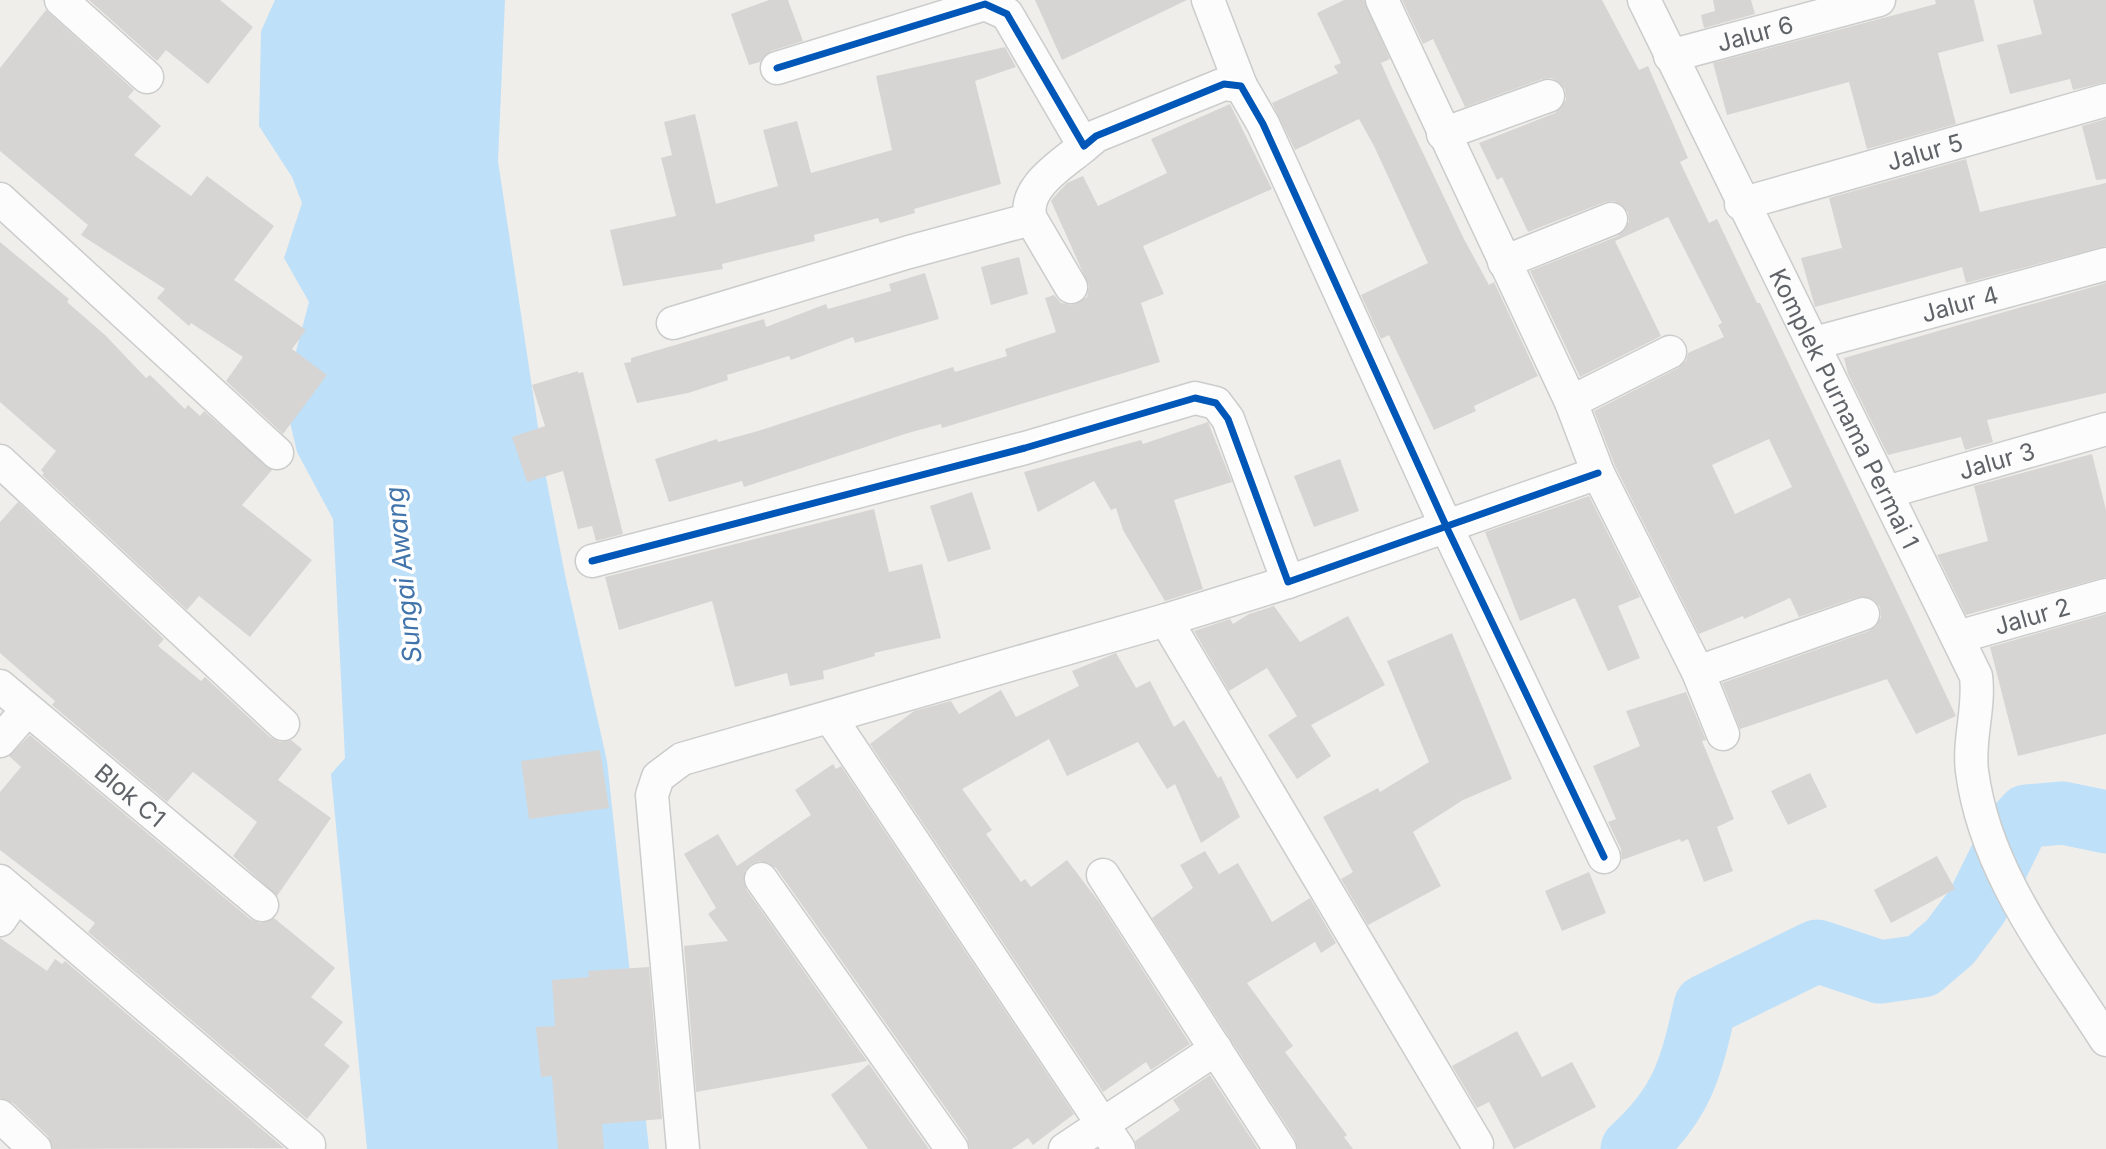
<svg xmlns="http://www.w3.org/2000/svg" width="2106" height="1149" viewBox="0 0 2106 1149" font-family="Inter,sans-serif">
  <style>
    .water { fill: #bfe0f9 }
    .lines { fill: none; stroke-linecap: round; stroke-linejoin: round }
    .river { stroke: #bfe0f9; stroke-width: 63 }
    .building { fill: #d6d5d3; fill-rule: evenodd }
    .street-casing { stroke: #cbcccc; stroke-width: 35 }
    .street { stroke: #fdfcfc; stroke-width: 32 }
    .cycleway-casing { stroke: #fff; stroke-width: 11 }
    .cycleway { stroke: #0057b8; stroke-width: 7 }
    .labels { text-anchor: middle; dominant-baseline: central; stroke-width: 7; stroke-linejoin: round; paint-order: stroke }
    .street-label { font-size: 24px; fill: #5f6368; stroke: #fff }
    .water-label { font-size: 26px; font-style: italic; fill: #4174aa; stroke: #fff }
  </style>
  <rect width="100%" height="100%" fill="#efeeea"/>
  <path class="water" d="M275,0H505L498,161L544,467L565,575L607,761L649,1149H367L331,774L345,758L333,519L297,452L284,397L309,302L284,258L302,203L292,177L259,126L261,31Z"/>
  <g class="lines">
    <path class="river" d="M1632,1149C1682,1104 1691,1069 1705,1006L1817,951L1880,972L1922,966L1950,942L1977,906L2015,829L2027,816L2063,813L2106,822"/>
  </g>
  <g class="building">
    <path d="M89,0H220L253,27L208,84L166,50L157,61Z"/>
    <path d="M769,0H788L803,41L771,51L760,62L749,65L731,14Z"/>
    <path d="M1035,0H1187L1062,60Z"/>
    <path d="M1344,0H1364L1390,59L1381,63L1392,88L1464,239L1489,285L1494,282L1538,376L1474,406L1476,411L1434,430L1389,335L1381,339L1361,295L1428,263L1374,146L1359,119L1295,150L1272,103L1338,73L1334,66L1341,63L1317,13Z"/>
    <path d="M1402,0H1602L1639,70L1648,66L1688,158L1680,162L1709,223L1717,219L1757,303H1760L1956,716L1916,734L1887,679L1740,729L1722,683L1869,631L1881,618L1880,607L1874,600L1858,597L1799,617L1790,598L1744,619L1743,616L1699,634L1615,466L1594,411L1678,368L1686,361L1688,353L1724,337L1718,325L1722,323L1668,217L1615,241L1661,336L1580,377L1530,271L1618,236L1629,222L1628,212L1614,201L1605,202L1528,232L1502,177L1497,180L1479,143L1555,113L1566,100L1565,89L1552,78L1542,79L1465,107L1433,39L1423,44ZM1769,439L1792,487L1735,514L1712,465Z"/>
    <path d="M1713,0H1751L1755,14L1704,28L1701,15L1715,11Z"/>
    <path d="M1935,0H1974L1984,41L1938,53L1956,124L1867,149L1849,82L1727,115L1713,63L1936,4Z"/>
    <path d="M2033,0H2106V82L2073,90L2070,79L2010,94L1997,45L2042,34Z"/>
    <path d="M46,10L134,90L128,97L161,126L134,155L191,196L207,176L274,226L234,280L306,330L292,349L327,375L283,434L226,381L243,357L191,323L189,326L157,298L165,289L81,235L88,225L0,151V68Z"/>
    <path d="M1005,47L1016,67L975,81L1001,184L914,209L915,213L880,223L878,218L814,235L815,241L722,264L723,269L623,286L610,230L676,216L661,158L672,155L664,122L695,114L716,204L778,186L763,130L797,121L811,173L892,150L876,76Z"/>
    <path d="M1230,104L1272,189L1143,246L1164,294L1141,303L1160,362L942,428L941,424L908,433L744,487L742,481L669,502L655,459L717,439L718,442L758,431L953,367L955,372L1007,356L1005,349L1056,332L1045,298L1054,295L1061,303L1072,305L1087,297L1089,286L1051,201L1053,198L1067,183L1083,176L1098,206L1167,173L1151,139Z"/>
    <path d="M2106,119V179L2096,180L2082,126Z"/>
    <path d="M1966,159L1980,212L2106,183V246L1966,283L1962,267L1815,307L1801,258L1842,248L1829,198Z"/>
    <path d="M0,242L69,299L67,302L105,335L146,378L150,375L185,409L188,405L200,416L204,411L272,470L242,505L312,560L250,637L199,596L187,610L42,475L44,473L41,470L56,451L0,402Z"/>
    <path d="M1019,257L1028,294L991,305L981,267Z"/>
    <path d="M925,273L939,319L855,343L853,337L791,360L789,356L727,375L728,380L688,393L637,403L624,363L631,362V358L764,319L766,327L826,304L828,309L891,291L889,284Z"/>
    <path d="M2106,283V393L1987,420L1993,442L1965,450L1961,437L1888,455L1848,374L1844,358Z"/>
    <path d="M578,371V373L583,372L623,534L596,541L592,526L578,529L563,471L527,482L512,437L545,426L532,385Z"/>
    <path d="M1208,422L1232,482L1174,500L1203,589L1165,601L1123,530L1116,508L1111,510L1094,481L1038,512L1024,472L1141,440L1143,444Z"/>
    <path d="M2092,454L2106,510V577L1966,615L1937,555L1988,541L1974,486Z"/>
    <path d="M1340,459L1359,511L1314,527L1294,476Z"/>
    <path d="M972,492L991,549L948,562L930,506Z"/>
    <path d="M1589,496L1640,597L1618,606L1640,658L1608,671L1575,598L1520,621L1485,532Z"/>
    <path d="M18,502L164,639L158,646L201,681L205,677L270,737L280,742L291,740L302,749L278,780L331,818L277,896L233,856L257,822L193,772L167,802L52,705L55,701L0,653V522Z"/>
    <path d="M874,509L889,572L922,564L941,638L874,653L875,656L823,671L824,679L790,686L787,673L735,687L712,601L619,630L605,577Z"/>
    <path d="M1274,606L1300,642L1348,616L1385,685L1311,725L1331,756L1297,779L1268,735L1297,716L1267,668L1229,691L1194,631L1230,619L1233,624L1249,614Z"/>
    <path d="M2106,614V734L2018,756L1990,647Z"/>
    <path d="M1452,633L1512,779L1463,800L1413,832L1441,886L1368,925L1341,879L1353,872L1323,817L1378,788L1380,792L1429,762L1387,661Z"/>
    <path d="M1116,653L1136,688L1150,681L1174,727L1184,720L1218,778L1221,776L1240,817L1201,843L1175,784L1167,789L1138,742L1067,776L1049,739L962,789L992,830L986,834L1021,882L1025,879L1031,887L1067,860L1099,902L1190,1044L1151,1070L1146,1062L1103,1092L870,744L914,711L951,701L959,714L1001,690L1016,717L1079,686L1072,671Z"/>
    <path d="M1686,692L1706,740L1702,741L1734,819L1717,827L1733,871L1704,882L1688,839L1681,842L1680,839L1622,860L1621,849L1608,822L1616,819L1593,766L1640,746L1626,711Z"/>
    <path d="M30,735L250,919L260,923L274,918L335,968L311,997L343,1022L324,1045L350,1066L307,1119L88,932L95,923L0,850V792L21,767L9,756Z"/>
    <path d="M600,750L609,808L529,819L521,761Z"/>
    <path d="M833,764L836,769L841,766L1074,1114L1033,1145L1028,1138L1012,1149H970L967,1138L776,868L760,861L751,864L745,871L746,889L867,1061L696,1092L684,946L728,941L708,914L716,908L684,854L718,834L737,866L811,815L795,790Z"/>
    <path d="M1810,773L1827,807L1788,825L1771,791Z"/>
    <path d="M1205,851L1219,874L1238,863L1272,922L1310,898L1336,943L1321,953L1315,942L1247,983L1293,1046L1285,1052L1347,1135L1344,1137L1353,1149H1298L1295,1139L1152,918L1193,888L1180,865Z"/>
    <path d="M1937,856L1955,889L1891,923L1874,890Z"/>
    <path d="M1589,872L1606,913L1562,931L1545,891Z"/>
    <path d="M0,938L47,971L55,959L62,964L65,961L284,1148L53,1149L48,1136L13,1103L0,1098Z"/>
    <path d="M649,967L662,1119L602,1124L604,1149H558L552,1076L541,1077L536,1027L555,1026L552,980L589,977L588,971Z"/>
    <path d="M1517,1031L1542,1077L1572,1062L1596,1107L1514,1149L1489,1102L1477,1108L1452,1066Z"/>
    <path d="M869,1064L929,1149H868L831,1095Z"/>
    <path d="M1210,1075L1258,1149H1137L1135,1141L1180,1110L1173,1100Z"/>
  </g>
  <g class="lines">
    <defs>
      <g id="street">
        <path d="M61,0L147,77"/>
        <path d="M1208,0L1241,86"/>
        <path d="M1382,0L1571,402L1598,473L1698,672L1723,734"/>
        <path id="s1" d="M1644,0L1976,676C1980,708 1968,740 1972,771C1985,873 2053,957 2106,1040"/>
        <path id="s2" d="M1670,56L1879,0"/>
        <path d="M777,68L985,4L1007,14L1084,146L1096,136L1224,84L1241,86L1263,124L1447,528L1604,857"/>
        <path d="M1443,134L1548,96"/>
        <path d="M0,199L277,453"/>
        <path id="s3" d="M1741,204L2106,100"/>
        <path d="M1031,219L1071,287"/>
        <path d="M1504,262L1611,219"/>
        <path d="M673,323L909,252L1031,219C1021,188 1063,164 1084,146"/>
        <path id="s4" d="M1815,343L2106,264"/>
        <path d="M1571,402L1670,352"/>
        <path d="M0,461L283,724"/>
        <path id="s5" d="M1887,492L2106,429"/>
        <path d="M592,561L1025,448L1195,398L1216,403L1228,419L1288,582L1598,473"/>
        <path d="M1166,620L1477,1144"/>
        <path id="s6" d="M1958,637L2106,595"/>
        <path d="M1698,672L1863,614"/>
        <path id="s7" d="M0,686L262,905"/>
        <path d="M830,717L1119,1149"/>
        <path d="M0,741L27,710"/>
        <path d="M1103,875L1280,1149"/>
        <path d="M761,879L952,1149"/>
        <path d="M0,881L309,1145"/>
        <path d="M0,920L17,895"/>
        <path d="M0,1116L35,1149"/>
        <path d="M683,1149L652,795L658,777L682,759L1166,620L1288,582"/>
        <path d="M1065,1149L1216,1049"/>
      </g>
    </defs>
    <use href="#street" class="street-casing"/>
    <use href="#street" class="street"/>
    <defs>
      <g id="cycleway">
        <path d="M777,68L985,4L1007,14L1084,146L1096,136L1224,84L1241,86L1263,124L1447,528L1604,857"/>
        <path d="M592,561L1025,448L1195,398L1216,403L1228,419L1288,582L1598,473"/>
      </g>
    </defs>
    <use href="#cycleway" class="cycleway-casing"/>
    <use href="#cycleway" class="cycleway"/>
  </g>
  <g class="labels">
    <g class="street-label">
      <text stroke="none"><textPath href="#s2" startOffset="88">Jalur 6</textPath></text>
      <text stroke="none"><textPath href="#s3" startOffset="191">Jalur 5</textPath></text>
      <text stroke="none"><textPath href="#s4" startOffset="150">Jalur 4</textPath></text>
      <text stroke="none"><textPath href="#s1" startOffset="455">Komplek Purnama Permai 1</textPath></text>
      <text stroke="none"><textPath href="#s5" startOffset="114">Jalur 3</textPath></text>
      <text stroke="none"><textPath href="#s6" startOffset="77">Jalur 2</textPath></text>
      <text stroke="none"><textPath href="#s7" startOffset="170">Blok C1</textPath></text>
    </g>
    <g class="water-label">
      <text transform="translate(403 575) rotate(-96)">Sungai Awang</text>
    </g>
  </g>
</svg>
